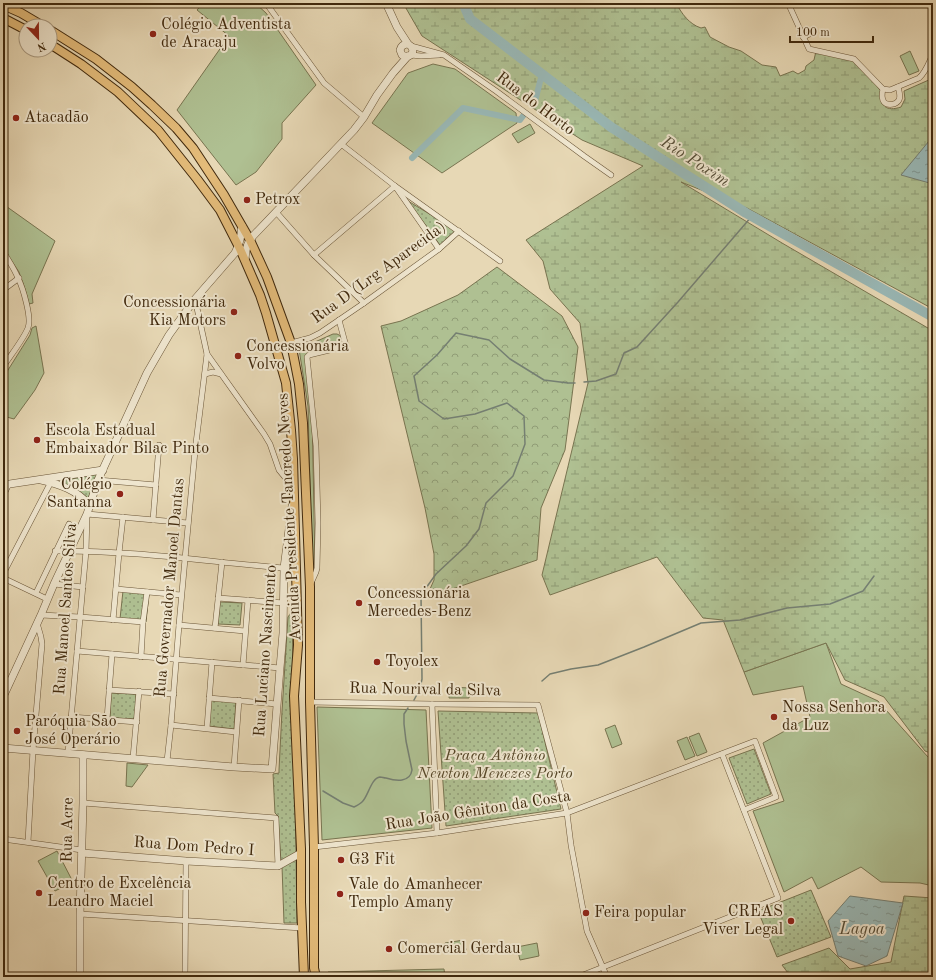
<svg xmlns="http://www.w3.org/2000/svg" width="936" height="980" viewBox="0 0 936 980" font-family="'Old Standard TT',serif">
  <style>
    .grass { fill: #afc092; stroke: #787450 }
    .forest { fill: url(#forest-crowns); stroke: #787450 }
    .wetland { fill: url(#wetland-marsh); stroke: #787450 }
    .park { fill: url(#park-dots); stroke: #787450 }
    .water { fill: url(#water-ripples); stroke: #757f72 }
    .lines { fill: none; stroke-linecap: round; stroke-linejoin: round }
    .stream { stroke: #757f72; stroke-width: 1.5 }
    .canal { stroke: #99b8b6; stroke-width: 6 }
    .river { stroke: #99b8b6; stroke-width: 10 }
    .minor-casing { stroke: #6a5537; stroke-width: 6 }
    .tertiary-casing { stroke: #6a5537; stroke-width: 8 }
    .primary-casing { stroke: #40290d; stroke-width: 10 }
    .minor { stroke: #efe6cf; stroke-width: 5 }
    .tertiary { stroke: #efe6cf; stroke-width: 7 }
    .primary { stroke: #e4bc7a; stroke-width: 8 }
    .poi-dot { fill: #8f2418; stroke: #efe6cf; stroke-width: 1.5 }
    .labels { text-anchor: middle; dominant-baseline: central; stroke-width: 4; stroke-linejoin: round; paint-order: stroke }
    .poi-label { font-size: 16px; fill: #40290d; stroke: #efe6cf; text-anchor: start }
    .street-label { font-size: 16px; fill: #40290d; stroke: #efe6cf }
    .park-label { font-size: 16px; font-style: italic; fill: #564728; stroke: #efe6cf }
    .water-label { font-size: 17px; font-style: italic; fill: #564d37; stroke: #efe6cf }
  </style>
  <defs>
    <pattern id="forest-crowns" width="20" height="18" patternUnits="userSpaceOnUse"><rect width="20" height="18" fill="#afc092"/><path d="M2 6a3 3 0 1 1 6 0M12 15a3 3 0 1 1 6 0" fill="none" stroke="#909c76"/></pattern>
    <pattern id="wetland-marsh" width="20" height="14" patternUnits="userSpaceOnUse"><rect width="20" height="14" fill="#afc092"/><path d="M1 5h8M5 5V1M11 12h8M15 12V8" fill="none" stroke="#909c76"/></pattern>
    <pattern id="park-dots" width="8" height="8" patternUnits="userSpaceOnUse"><rect width="8" height="8" fill="#afc092"/><path d="M2 2h.1M6 6h.1" fill="none" stroke="#909c76" stroke-width="1.8" stroke-linecap="round"/></pattern>
    <pattern id="water-ripples" width="26" height="14" patternUnits="userSpaceOnUse"><rect width="26" height="14" fill="#99b8b6"/><path d="M2 4q2-2 4 0t4 0M15 11q2-2 4 0t4 0" fill="none" stroke="#7e9692"/></pattern>
  </defs>
  <rect width="100%" height="100%" fill="#e7d8b5"/>
  <filter id="stains"><feTurbulence type="fractalNoise" baseFrequency=".005" numOctaves="4"/><feColorMatrix values="0 0 0 0 .2 0 0 0 0 .09 0 0 0 0 .02 0 0 0 .5 -.17"/></filter>
  <radialGradient id="worn" r=".72"><stop offset=".6" stop-color="#630" stop-opacity="0"/><stop offset="1" stop-color="#630" stop-opacity=".3"/></radialGradient>
  <g class="grass">
    <path d="M203,3H255L266,13L316,85L282,123V139L256,172L236,185L177,110L229,36L197,10Z"/>
    <path d="M910,51L919,71L909,75L900,56Z"/>
    <path d="M433,64L455,69L516,113L517,123L442,173L372,123L408,73Z"/>
    <path d="M530,124L535,133L518,143L512,134Z"/>
    <path d="M3,204L55,241L32,294L33,303L29,304L25,289L19,272L3,248Z"/>
    <path d="M36,326L44,373L35,390L14,419L3,416V378L30,335L32,328Z"/>
    <path d="M333,334H337L341,336L339,342C327,348 313,345 305,357L312,408L315,569H312L308,406L299,349Z"/>
    <path d="M826,643L841,684L878,701L928,757L933,759V886L920,883L881,882L861,867L818,889L812,877L784,892L753,811L784,801L763,743L810,717L803,686L753,695L744,672Z"/>
    <path d="M450,687L470,688L469,698H449Z"/>
    <path d="M317,707L426,710L432,828L322,840Z"/>
    <path d="M615,725L622,744L612,748L605,729Z"/>
    <path d="M699,733L707,752L697,756L689,737Z"/>
    <path d="M687,737L695,756L685,760L677,741Z"/>
    <path d="M127,763L148,765L132,787L126,786Z"/>
    <path d="M57,851L73,882L55,891L38,861Z"/>
    <path d="M464,940L466,950L446,953L445,943Z"/>
    <path d="M537,943L539,956L520,960L517,947Z"/>
    <path d="M444,969L445,977H328V972Z"/>
  </g>
  <path class="forest" d="M497,267L562,316L578,347L573,388L565,450L541,508L537,560L426,598L434,580V554L425,508L381,326L401,321L458,295Z"/>
  <g class="wetland">
    <path d="M403,3H676C682,14 689,24 701,28L705,27L710,37L729,47L741,51L762,65L776,67L780,76L793,71L798,74L805,70L806,66L814,60L816,51L858,62L881,91C880,106 886,112 901,107L905,99L904,91L931,79L933,75V309L747,208L681,182L782,243L933,331V754L925,751L884,697L845,680L826,643L744,672L723,620L703,618L657,557L550,595L542,575L588,383L580,323L550,289L543,261L526,240L643,166L582,140L422,36Z"/>
    <path d="M904,896L933,898V977H791L782,965L829,948L850,969L891,962Z"/>
  </g>
  <g class="park">
    <path d="M408,201L456,230L440,245Z"/>
    <path d="M99,474L88,498L79,491L60,481Z"/>
    <path d="M123,591L149,593L146,622L120,619Z"/>
    <path d="M220,602L242,603L240,625L218,624Z"/>
    <path d="M292,611L296,853L281,863L278,816L275,813L273,774L279,773V770L282,711L288,617Z"/>
    <path d="M111,693L136,694V719L110,718Z"/>
    <path d="M211,698L236,701L234,729L208,726Z"/>
    <path d="M438,711L538,713L561,809L446,826Z"/>
    <path d="M754,749L771,794L747,804L729,758Z"/>
    <path d="M296,858L297,923H284L282,866Z"/>
    <path d="M811,890L831,937L777,957L758,911Z"/>
  </g>
  <g class="water">
    <path d="M933,137V184L901,175L929,141Z"/>
    <path d="M850,896L903,903L887,956L866,966L838,956L828,921Z"/>
  </g>
  <g class="lines">
    <g class="stream">
      <path d="M584,382L596,381L616,374L624,353L637,347L678,302L752,216"/>
      <path d="M542,681L550,674L571,669L598,665L644,647L701,623L740,620L787,608L830,604L863,591L874,576"/>
      <path d="M414,700L420,689L422,679L421,595L436,574L466,546L479,529L486,503L513,476L525,444L524,416L507,403L475,414L444,419L419,401L414,376L437,355L456,333L489,340L510,359L544,380L568,383H575"/>
      <path d="M323,791L343,803L354,807C356,806 360,804 362,802C368,797 371,778 380,777C382,777 384,778 386,778C396,781 410,783 412,770L406,741L404,724V714L408,708"/>
    </g>
    <g class="canal">
      <path d="M534,105L542,74"/>
      <path d="M412,158L463,108L520,120L523,116"/>
      <path d="M922,977L933,972"/>
    </g>
    <path class="river" d="M463,3L470,19L611,127L746,213L933,317"/>
    <defs>
      <g id="minor">
        <path d="M266,3L324,83L364,117"/>
        <path d="M788,3L809,49L854,59L883,89L890,90L919,78C926,72 929,62 933,54"/>
        <path d="M803,37L814,32"/>
        <path d="M411,46L444,55L496,91L584,156L611,175"/>
        <path d="M411,55L421,56L439,55"/>
        <path d="M883,89C882,93 881,98 884,102C888,106 896,105 899,100C901,96 899,91 898,87"/>
        <path d="M341,144L395,186L500,261"/>
        <path d="M276,212L314,255L364,303"/>
        <path d="M3,251C8,260 14,268 18,278C23,288 32,318 28,328C23,340 10,356 3,367"/>
        <path d="M314,255L395,186L439,249"/>
        <path d="M3,290L19,278"/>
        <path d="M291,343L310,338L320,333L364,303L439,249L459,231"/>
        <path d="M207,354L264,434L270,444L279,470L293,487"/>
        <path d="M205,374L213,372L221,374"/>
        <path d="M98,480L156,485"/>
        <path d="M3,496L9,484"/>
        <path d="M153,520L159,445"/>
        <path d="M55,551C135,550 215,563 296,569"/>
        <path d="M3,574L52,480"/>
        <path d="M3,578L47,599"/>
        <path d="M311,583L316,572L317,568L318,523L316,446L307,357L309,355L346,346L339,320"/>
        <path d="M54,584L83,587"/>
        <path d="M116,589L181,595"/>
        <path d="M36,593L69,524"/>
        <path d="M218,598L284,603"/>
        <path d="M41,615L80,617L143,622"/>
        <path d="M113,620L119,553L123,517"/>
        <path d="M179,625L245,631"/>
        <path d="M215,628L222,562"/>
        <path d="M77,651L280,668"/>
        <path d="M141,657L143,622L147,592"/>
        <path d="M243,665L248,600"/>
        <path d="M109,690L174,694"/>
        <path d="M209,698L277,704"/>
        <path d="M310,702L432,704L538,705L567,813L571,845L587,931L607,977"/>
        <path d="M432,704L437,833"/>
        <path d="M71,717L137,722"/>
        <path d="M107,719L112,654"/>
        <path d="M171,725L236,732"/>
        <path d="M207,728L212,662"/>
        <path d="M68,753L86,551L87,514L188,523"/>
        <path d="M133,758L139,691"/>
        <path d="M167,761L171,725L179,625L185,559L195,451L207,354L195,299"/>
        <path d="M234,767L239,700"/>
        <path d="M83,803L276,818L278,866"/>
        <path d="M3,839L82,850"/>
        <path d="M28,842L33,750L42,644L41,637L37,623"/>
        <path d="M314,847L437,833L567,813L755,741L776,797L744,810"/>
        <path d="M80,914L302,928"/>
        <path d="M80,976L105,977"/>
        <path d="M185,977L186,861"/>
        <path d="M578,977L778,898L722,754"/>
      </g>
      <g id="tertiary">
        <path d="M386,3L397,27L408,44C417,49 412,60 402,55L400,50C401,46 404,44 408,44"/>
        <path d="M245,260C246,249 246,245 253,236L354,130L364,117L377,95L393,73L408,56"/>
        <path d="M41,480C59,484 77,490 89,505"/>
        <path d="M3,485L103,470"/>
        <path d="M3,697L41,615L54,584L87,514L98,480L147,373L169,335L195,299L235,253C240,244 241,236 242,226"/>
        <path d="M3,748L234,767L272,769L280,668L283,633L284,568L292,506"/>
        <path d="M82,853L186,861L278,866L301,853"/>
        <path d="M80,977V914L83,803V755"/>
      </g>
      <g id="primary">
        <path d="M3,5L21,13L43,26"/>
        <path d="M3,18L26,30"/>
        <path d="M50,30L96,59L132,87L152,105L176,128L193,148L224,195L250,240L267,277L291,343L299,384L303,423L310,587V702L314,847V968L316,977"/>
        <path d="M50,44L81,64L118,92L158,130L197,179L220,210L240,249L260,295L266,313L286,383L291,430L293,459L298,645L294,696L301,849V902L304,977"/>
      </g>
    </defs>
    <use href="#minor" class="minor-casing"/>
    <use href="#tertiary" class="tertiary-casing"/>
    <use href="#primary" class="primary-casing"/>
    <use href="#minor" class="minor"/>
    <use href="#tertiary" class="tertiary"/>
    <use href="#primary" class="primary"/>
  </g>
  <g class="poi-dot">
    <circle cx="153" cy="34" r="4"/>
    <circle cx="16" cy="118" r="4"/>
    <circle cx="247" cy="200" r="4"/>
    <circle cx="234" cy="312" r="4"/>
    <circle cx="238" cy="356" r="4"/>
    <circle cx="37" cy="440" r="4"/>
    <circle cx="120" cy="494" r="4"/>
    <circle cx="359" cy="603" r="4"/>
    <circle cx="377" cy="662" r="4"/>
    <circle cx="774" cy="717" r="4"/>
    <circle cx="17" cy="731" r="4"/>
    <circle cx="341" cy="860" r="4"/>
    <circle cx="39" cy="893" r="4"/>
    <circle cx="340" cy="894" r="4"/>
    <circle cx="586" cy="913" r="4"/>
    <circle cx="791" cy="921" r="4"/>
    <circle cx="389" cy="949" r="4"/>
  </g>
  <g class="labels">
    <g class="poi-label">
      <text x="161" y="25">Colégio Adventista<tspan x="161" dy="18">de Aracaju</tspan></text>
      <text x="24" y="118">Atacadão</text>
      <text x="255" y="200">Petrox</text>
      <text x="226" y="303" text-anchor="end">Concessionária<tspan x="226" dy="18">Kia Motors</tspan></text>
      <text x="246" y="347">Concessionária<tspan x="246" dy="18">Volvo</tspan></text>
      <text x="45" y="431">Escola Estadual<tspan x="45" dy="18">Embaixador Bilac Pinto</tspan></text>
      <text x="112" y="485" text-anchor="end">Colégio<tspan x="112" dy="18">Santanna</tspan></text>
      <text x="367" y="594">Concessionária<tspan x="367" dy="18">Mercedes-Benz</tspan></text>
      <text x="385" y="662">Toyolex</text>
      <text x="782" y="708">Nossa Senhora<tspan x="782" dy="18">da Luz</tspan></text>
      <text x="25" y="722">Paróquia São<tspan x="25" dy="18">José Operário</tspan></text>
      <text x="349" y="860">G3 Fit</text>
      <text x="47" y="884">Centro de Excelência<tspan x="47" dy="18">Leandro Maciel</tspan></text>
      <text x="348" y="885">Vale do Amanhecer<tspan x="348" dy="18">Templo Amany</tspan></text>
      <text x="783" y="912" text-anchor="end">CREAS<tspan x="783" dy="18">Viver Legal</tspan></text>
      <text x="594" y="913">Feira popular</text>
      <text x="397" y="949">Comercial Gerdau</text>
    </g>
    <g class="street-label">
      <text transform="translate(535 104) rotate(37)">Rua do Horto</text>
      <text transform="translate(379 273) rotate(-36)">Rua D (Lrg Aparecida)</text>
      <text transform="translate(290 517) rotate(-93)">Avenida Presidente Tancredo Neves</text>
      <text transform="translate(170 588) rotate(-85)">Rua Governador Manoel Dantas</text>
      <text transform="translate(66 609) rotate(-86)">Rua Manoel Santos Silva</text>
      <text transform="translate(266 651) rotate(-86)">Rua Luciano Nascimento</text>
      <text transform="translate(425 690) rotate(1)">Rua Nourival da Silva</text>
      <text transform="translate(478 811) rotate(-9)">Rua João Gêniton da Costa</text>
      <text transform="translate(68 830) rotate(-89)">Rua Acre</text>
      <text transform="translate(194 847) rotate(4)">Rua Dom Pedro I</text>
    </g>
    <g class="park-label">
      <text x="495" y="756">Praça Antônio<tspan x="495" dy="18">Newton Menezes Porto</tspan></text>
    </g>
    <g class="water-label">
      <text transform="translate(695 162) rotate(33)">Rio Poxim</text>
      <text x="862" y="929">Lagoa</text>
    </g>
  </g>
  <rect width="936" height="980" fill="none" stroke="#e7d8b5" stroke-width="16"/>
  <rect x="4" y="4" width="928" height="972" fill="none" stroke="#40290d" stroke-width="2"/>
  <rect x="8" y="8" width="920" height="964" fill="none" stroke="#40290d"/>
  <g transform="translate(38 38) rotate(158)"><circle r="19" fill="#efe6cf" stroke="#a99a81"/>
  <path d="M0-3L7 15L0 10L-7 15Z" fill="#8f2418"/>
  <text y="-6" font-size="11" font-weight="bold" text-anchor="middle" fill="#40290d">N</text>
  </g>
  <path d="M790 36v6h83v-6" fill="none" stroke="#40290d" stroke-width="2"/>
  <text x="796" y="36" font-size="12" fill="#40290d" stroke="#efe6cf" stroke-width="3" paint-order="stroke">100 m</text>
  <rect width="100%" height="100%" filter="url(#stains)"/>
  <rect width="100%" height="100%" fill="url(#worn)"/>
</svg>
